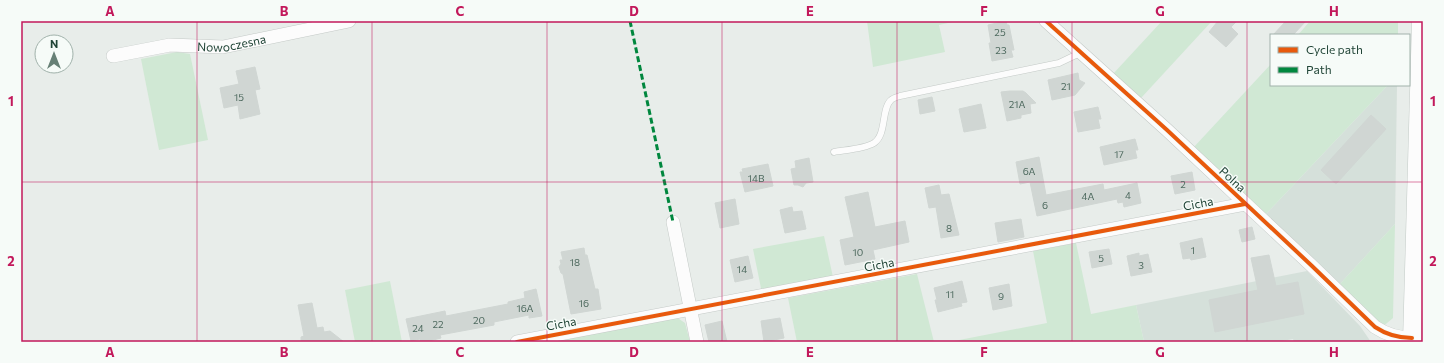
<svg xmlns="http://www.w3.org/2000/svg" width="1444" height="363" viewBox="0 0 1444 363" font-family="Commissioner,sans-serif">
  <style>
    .built { fill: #d5e0da }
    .green { fill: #d0e8d4 }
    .building { fill: #d0d6d3; stroke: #d0d6d3 }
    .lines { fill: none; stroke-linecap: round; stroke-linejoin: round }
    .lane-casing { stroke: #c4cac7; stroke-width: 7 }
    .street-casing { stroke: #c4cac7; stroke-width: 14 }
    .secondary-casing { stroke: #c3cbc7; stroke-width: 19 }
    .lane { stroke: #fcfcfc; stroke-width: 6 }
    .street { stroke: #fcfcfc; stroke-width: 13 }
    .secondary { stroke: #fcfcfc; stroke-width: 18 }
    .quiet { stroke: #00873e; stroke-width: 3; stroke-dasharray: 6 3; stroke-linecap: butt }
    .cycleway-casing { stroke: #f6fbf8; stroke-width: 6 }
    .cycleway { stroke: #e8590c; stroke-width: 4 }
    .grid { fill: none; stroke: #c2185b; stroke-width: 1; stroke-opacity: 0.55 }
    .labels { text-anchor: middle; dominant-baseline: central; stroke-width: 3; stroke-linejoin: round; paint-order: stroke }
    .number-label { font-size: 10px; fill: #4e6a5f }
    .street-label { font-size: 12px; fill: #214537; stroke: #f6fbf8 }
    .neatline { fill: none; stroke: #c2185b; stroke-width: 1.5 }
    .grid-label { font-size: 13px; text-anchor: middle; font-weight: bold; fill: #c2185b }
  </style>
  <rect width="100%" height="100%" fill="#e8edea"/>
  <g class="built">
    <path d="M1388,85H1397L1395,224L1339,285L1265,215Z"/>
    <path d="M1307,271L1360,326L1371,342H1294L1293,339L1277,342H1144L1136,305Z"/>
  </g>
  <g class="green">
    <path d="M867,21H957L939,25L945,52L873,67Z"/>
    <path d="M1162,21H1212L1141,98L1113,74Z"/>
    <path d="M1310,21H1398V35H1298Z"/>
    <path d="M177,52L190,54L208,140L159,150L141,59Z"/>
    <path d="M1271,64V85H1388L1265,215L1193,148Z"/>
    <path d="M1395,224L1393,318L1381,328L1339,285Z"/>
    <path d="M824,236L833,277L762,293L753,249Z"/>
    <path d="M1076,243L1091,314L1136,305L1144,342H949L1047,323L1033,251Z"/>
    <path d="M917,274L934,342H797L788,298Z"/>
    <path d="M390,281L402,342H355L345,290Z"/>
    <path d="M676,317L685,323L690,342L555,341Z"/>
  </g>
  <g class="building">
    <path d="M1006,21L1007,25H1009L1014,50H1011L1013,57L992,61L989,43H991L988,25Z"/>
    <path d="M1218,21H1237L1231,27L1238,34L1226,47L1209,32Z"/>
    <path d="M1286,21H1306L1293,35H1273Z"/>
    <path d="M255,67L260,89L255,90L260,114L240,119L238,105L224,108L220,88L239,84L236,71Z"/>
    <path d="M1078,73L1079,80L1085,83L1075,95L1052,100L1048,80Z"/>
    <path d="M1010,91H1023L1026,93L1036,103L1030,104L1031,113L1021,115V118L1007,121L1001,92Z"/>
    <path d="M932,97L935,111L920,114L918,100Z"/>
    <path d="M981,104L986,128L964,132L959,109Z"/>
    <path d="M1098,107L1101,119H1098L1100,128L1078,132L1074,112Z"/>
    <path d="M1371,115L1386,129L1336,184L1321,170Z"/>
    <path d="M1135,139L1138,150H1135L1137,158L1104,165L1100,147Z"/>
    <path d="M1039,157L1046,195L1103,184L1104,190L1137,183L1141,203L1124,207L1123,202L1118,203L1117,199L1037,216L1030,182L1020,184L1016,162Z"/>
    <path d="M809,158L813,182L806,183L803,187L798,185H794L791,169L796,168L795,161Z"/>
    <path d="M768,164L773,186L745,192L740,172H743L742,169Z"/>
    <path d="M1192,172L1195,190L1175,194L1171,176Z"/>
    <path d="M939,185L941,195L949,194L959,235L941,238L936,207L929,208L925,188Z"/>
    <path d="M868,192L875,227L905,221L909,242L873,250L875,259L845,265L840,240L854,237L845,197Z"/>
    <path d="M735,199L739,224L720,228L715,203Z"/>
    <path d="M792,207L793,212L802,211L806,229L785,233L780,210Z"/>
    <path d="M1021,219L1024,237L998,242L995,223Z"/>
    <path d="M1252,227L1255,239L1242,242L1239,230Z"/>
    <path d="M1202,238L1206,257L1191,260L1190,258L1183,259L1180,243Z"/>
    <path d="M584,248L585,255H587L595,289H598L601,309L571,314L563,274L561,273L559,267L561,264L560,260H563L561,252Z"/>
    <path d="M1109,249L1112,264L1092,268L1089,252Z"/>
    <path d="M1139,253V256L1148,254L1152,272L1131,276L1127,256Z"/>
    <path d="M1269,255L1276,286L1298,282L1304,314L1215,332L1209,300L1258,290L1251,258Z"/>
    <path d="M748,256L753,278L735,282L730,260Z"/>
    <path d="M962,281L967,302L961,303L962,306L938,312L935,300H937L934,288Z"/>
    <path d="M1009,284L1012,306L993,310L989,288Z"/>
    <path d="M536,289L542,316L529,318V315L494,322V325L440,335L441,338L425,342H421L420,339L411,341L406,319L445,311L446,316L508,304V302L525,298L524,292Z"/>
    <path d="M312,303L317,328L323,327L324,332L330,331L344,342H301V337L304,336L298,305Z"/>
    <path d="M780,318L784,338L764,342L761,321Z"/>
    <path d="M722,321L727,342H709L705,325Z"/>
  </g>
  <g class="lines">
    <defs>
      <path id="lane" d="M834,152C845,150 864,149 874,143C887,134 881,109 891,100C893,98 897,97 900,96L1059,63L1080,53"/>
      <g id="street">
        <path d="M1046,21L1167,130L1312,266L1375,327C1387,335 1398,338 1412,338"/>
        <path id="s1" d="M113,56L170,45L223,47L349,21"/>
        <path d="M673,222L697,342"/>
        <path d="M517,342L1245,204"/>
      </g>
      <path id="secondary" d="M1412,342L1421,21"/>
    </defs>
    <use href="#lane" class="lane-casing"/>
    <use href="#street" class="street-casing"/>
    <use href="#secondary" class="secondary-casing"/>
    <use href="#lane" class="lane"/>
    <use href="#street" class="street"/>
    <use href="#secondary" class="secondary"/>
    <path class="quiet" d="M630,21L673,222"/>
    <defs>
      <g id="cycleway">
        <path d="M1046,21L1167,130L1312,266L1375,327C1387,335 1398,338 1412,338"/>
        <path d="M517,342L1245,204"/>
      </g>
    </defs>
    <use href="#cycleway" class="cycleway-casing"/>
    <use href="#cycleway" class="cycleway"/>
  </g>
  <path class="grid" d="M197,21V342M372,21V342M547,21V342M722,21V342M897,21V342M1072,21V342M1247,21V342M21,182H1423"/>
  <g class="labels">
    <g class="number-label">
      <text x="1000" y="32">25</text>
      <text x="1001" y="50">23</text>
      <text x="1066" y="86">21</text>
      <text x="239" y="97">15</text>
      <text x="1017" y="104">21A</text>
      <text x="1119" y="154">17</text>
      <text x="1029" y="171">6A</text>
      <text x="756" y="178">14B</text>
      <text x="1183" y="184">2</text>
      <text x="1128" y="195">4</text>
      <text x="1088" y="196">4A</text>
      <text x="1045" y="205">6</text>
      <text x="949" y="228">8</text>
      <text x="1193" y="250">1</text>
      <text x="858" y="252">10</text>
      <text x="1101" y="258">5</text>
      <text x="575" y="262">18</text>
      <text x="1141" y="265">3</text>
      <text x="742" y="269">14</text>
      <text x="950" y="294">11</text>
      <text x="1001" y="296">9</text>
      <text x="584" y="303">16</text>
      <text x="525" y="308">16A</text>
      <text x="479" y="320">20</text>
      <text x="438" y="324">22</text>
      <text x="418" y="328">24</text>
    </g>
    <g class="street-label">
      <text stroke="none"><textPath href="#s1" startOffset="120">Nowoczesna</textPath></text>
      <text transform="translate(1233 179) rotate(43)">Polna</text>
      <text transform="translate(1198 203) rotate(-11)">Cicha</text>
      <text transform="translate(879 264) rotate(-11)">Cicha</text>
      <text transform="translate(561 323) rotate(-11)">Cicha</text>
    </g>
  </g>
  <rect width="1444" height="363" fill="none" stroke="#f6fbf8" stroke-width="44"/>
  <rect x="1270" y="34" width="140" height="52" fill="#f6fbf8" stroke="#a1b2ab"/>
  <rect x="1278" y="47" width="20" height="6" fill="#e8590c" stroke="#a1b2ab"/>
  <text x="1306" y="54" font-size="12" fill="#214537">Cycle path</text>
  <rect x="1278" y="67" width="20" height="6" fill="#00873e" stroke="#a1b2ab"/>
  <text x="1306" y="74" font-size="12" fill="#214537">Path</text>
  <g transform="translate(54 54)"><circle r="19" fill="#f6fbf8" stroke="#a1b2ab"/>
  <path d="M0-3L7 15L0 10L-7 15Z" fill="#678076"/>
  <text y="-6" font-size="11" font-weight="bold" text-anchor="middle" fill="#214537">N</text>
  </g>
  <rect x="22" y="22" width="1400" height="319" class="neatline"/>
  <g class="grid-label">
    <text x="110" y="16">A</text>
    <text x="284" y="16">B</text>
    <text x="460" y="16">C</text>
    <text x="634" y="16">D</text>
    <text x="810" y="16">E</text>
    <text x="984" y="16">F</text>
    <text x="1160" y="16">G</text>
    <text x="1334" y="16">H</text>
    <text x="11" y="106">1</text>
    <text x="1433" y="106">1</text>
    <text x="11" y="266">2</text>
    <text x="1433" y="266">2</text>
    <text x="110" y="357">A</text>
    <text x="284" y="357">B</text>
    <text x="460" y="357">C</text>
    <text x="634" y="357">D</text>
    <text x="810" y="357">E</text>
    <text x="984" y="357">F</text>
    <text x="1160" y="357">G</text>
    <text x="1334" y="357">H</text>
  </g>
</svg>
